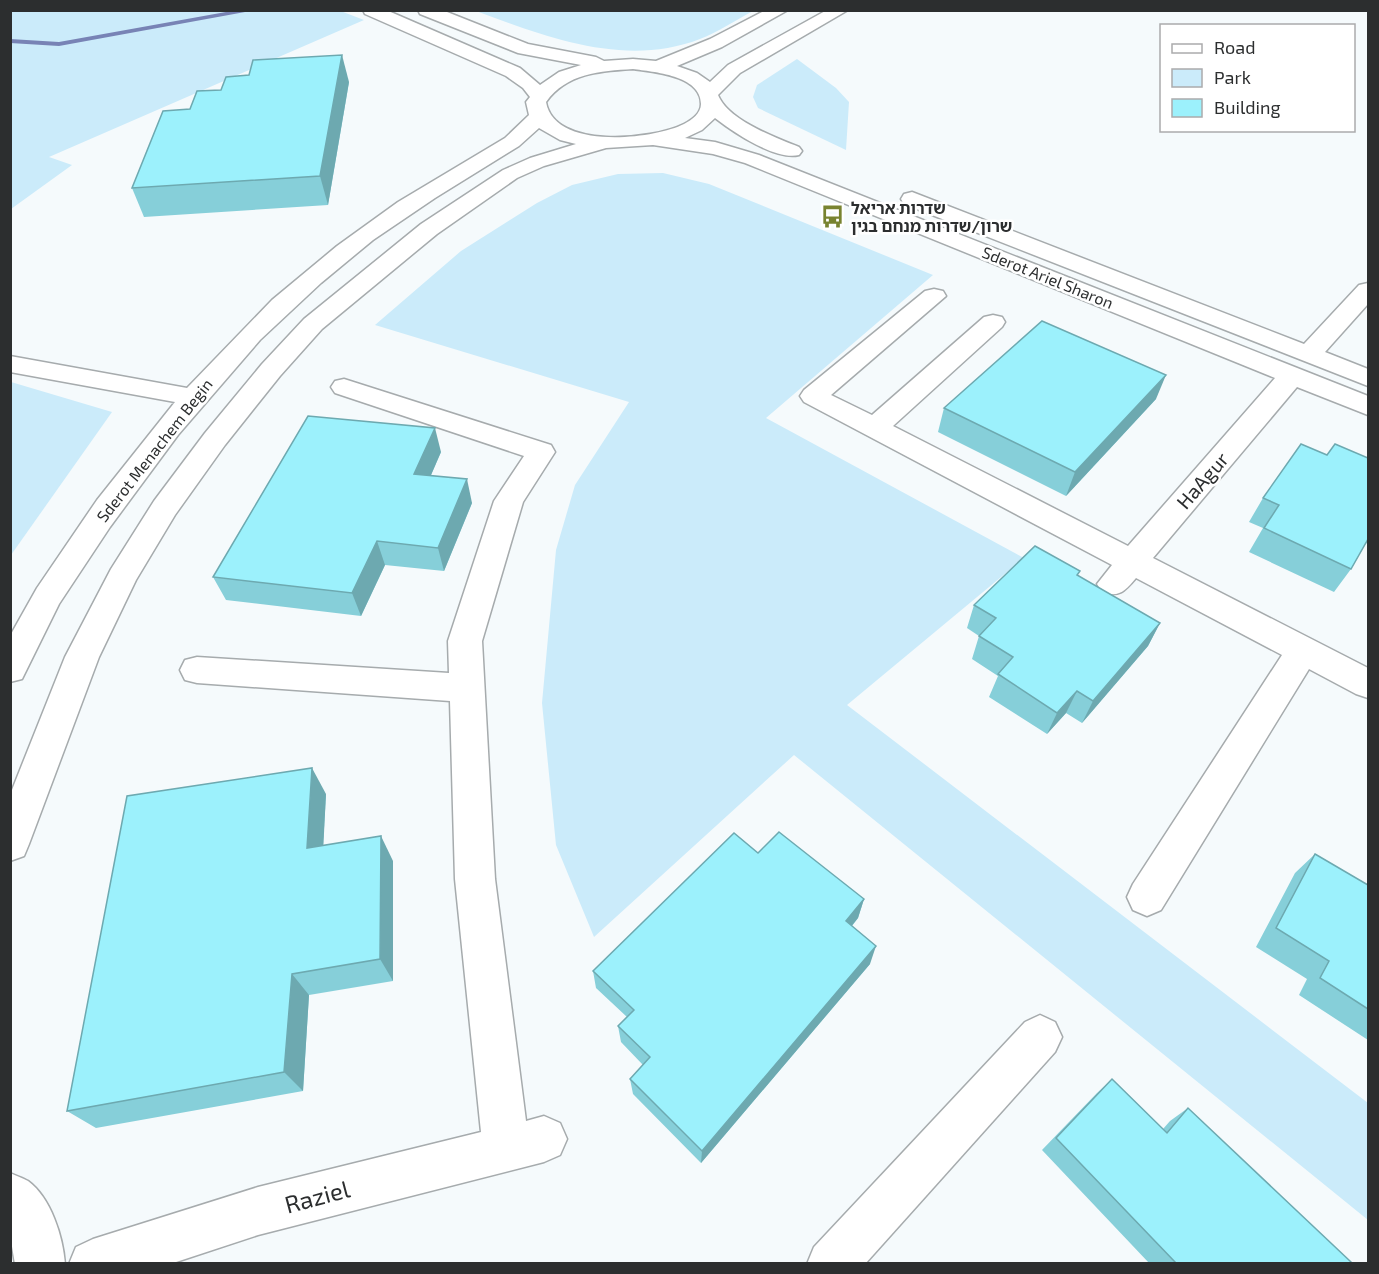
<svg xmlns="http://www.w3.org/2000/svg" width="1379" height="1274" viewBox="0 0 1379 1274" font-family="'Exo 2','Noto Sans Hebrew',sans-serif">
  <style>
    .green { fill: #cbebfa }
    .lines { fill: none; stroke-linecap: round; stroke-linejoin: round }
    .stream { fill: #7883b5; fill-rule: evenodd }
    .minor-casing { stroke: #a6abad; stroke-width: 3 }
    .minor { fill: #fff; fill-rule: evenodd }
    .wall { fill: #86cfd9 }
    .shaded-wall { fill: #6da9b0 }
    .building { fill: #9cf1fc; stroke: #6da9b0; stroke-width: 1.5 }
    .labels { text-anchor: middle; dominant-baseline: central; stroke-width: 5; stroke-linejoin: round; paint-order: stroke }
    .far-poi-label { font-size: 16px; font-weight: bold; fill: #2c2e2f; stroke: #fff; text-anchor: start }
    .far-street-label { font-size: 16px; fill: #2c2e2f; stroke: #fff }
    .street-label { font-size: 20px; fill: #2c2e2f; stroke: #fff }
    .near-street-label { font-size: 24px; fill: #2c2e2f; stroke: #fff }
  </style>
  <rect width="100%" height="100%" fill="#f5fafc"/>
  <g class="green">
    <path d="M338,10L364,20L49,157L72,165L11,209V11Z"/>
    <path d="M476,11H753C736,20 718,32 700,39C625,68 546,37 476,11Z"/>
    <path d="M797,59L836,88L849,102L846,150L758,108L753,97L757,85Z"/>
    <path d="M663,173L709,184L933,275L766,418L1024,558L847,705L1368,1103V1220L794,755L594,937L556,845L542,703L556,550L575,485L629,402L375,325L461,251L537,203L572,185L618,174Z"/>
    <path d="M11,382L112,412L11,555L10,382Z"/>
  </g>
  <g class="lines">
    <path class="stream" d="M237,10H256L59,46L10,43V39L59,42Z"/>
    <defs>
      <g id="minor">
        <path d="M363,10H386L520,68L540,85L559,72L581,65L518,53L420,14L418,10H442L528,44L596,57L604,61L633,59L656,61L710,39L766,10H788L722,47L677,66L697,73L710,82L728,65L827,10H848L740,73L718,95C728,120 774,137 799,147L802,151L799,155C776,161 733,132 715,118L702,130L685,138L715,142L759,155L1368,396V415L1297,387L1153,558L1368,668V698L1356,694L1309,669L1161,910L1147,916L1133,910L1127,897L1133,884L1282,655L1136,578C1125,591 1119,598 1102,592L1097,584L1112,565L804,402L800,396L804,390L925,291L934,289L943,291L946,296L831,395L872,415L984,317L993,315L1002,317L1005,322L1002,327L893,426L1128,546L1275,378L745,163L713,154L653,145L606,148L544,166L517,178L437,234L322,329L280,376L225,445L175,515L136,580L99,657L29,844L24,856L10,861V795L65,657L111,569L154,501L205,433L262,364L304,319L421,224L503,170L530,158L576,144L560,140L539,128L519,146L435,198L373,240L321,283L260,340L178,435L110,527L59,604L22,679L10,682V636L37,588L97,500L175,402L10,372V356L187,388L272,300L337,246L398,202L505,138L529,115L526,102L530,97L523,88L506,76L365,14ZM633,69C653,72 701,75 701,104C701,113 692,120 684,124C652,140 554,150 546,102C567,73 600,71 633,69Z"/>
        <path d="M912,192L1304,344L1359,285L1368,283V304L1325,352L1368,369V386L904,204L901,199L904,194Z"/>
        <path d="M344,379L551,445L555,452L523,502L482,641L495,879L526,1121L544,1116L560,1123L567,1139L560,1155L544,1162L258,1235L170,1264H69L76,1247L93,1239L258,1187L481,1132L455,879L450,701L197,683L185,680L180,670L185,660L197,657L449,673L448,641L494,501L524,456L335,393L331,387L335,381Z"/>
        <path d="M1040,1015L1055,1022L1062,1037L1055,1052L865,1264H807L814,1247L1025,1022Z"/>
        <path d="M10,1173C16,1176 23,1178 28,1181C51,1198 63,1237 65,1264H15L10,1235Z"/>
      </g>
    </defs>
    <use href="#minor" class="minor-casing"/>
    <use href="#minor" class="minor"/>
  </g>
  <g class="wall">
    <path d="M349,82L328,205L144,217L132,188L190,109Z"/>
    <path d="M1156,399L1066,496L938,432L944,408Z"/>
    <path d="M441,452L431,475L472,503L444,571L385,565L361,616L226,600L213,577Z"/>
    <path d="M1327,455L1368,458V544L1366,543L1351,569L1334,592L1249,552L1263,528L1249,522L1263,498Z"/>
    <path d="M1078,576L1160,623L1148,646L1082,723L1066,713L1047,734L989,697L998,676L972,659L979,636L967,628L974,605Z"/>
    <path d="M326,794L323,845L393,861V981L309,995L303,1091L96,1128L67,1111Z"/>
    <path d="M1315,854L1368,885V1040L1299,995L1307,979L1256,947L1295,873Z"/>
    <path d="M864,899L858,918L852,926L870,964L701,1163L633,1094L630,1079L643,1065L621,1042L618,1026L627,1017L596,988L593,971Z"/>
    <path d="M1112,1079L1163,1129L1170,1121L1188,1108L1350,1263H1149L1042,1150L1097,1093Z"/>
  </g>
  <g class="shaded-wall">
    <path d="M342,55L349,82L328,205L320,176Z"/>
    <path d="M1166,375L1156,399L1066,496L1075,472Z"/>
    <path d="M435,428L441,452L421,498L414,474Z"/>
    <path d="M467,479L472,503L444,571L438,548Z"/>
    <path d="M377,541L385,565L361,616L352,593Z"/>
    <path d="M1160,623L1148,646L1082,723L1093,701Z"/>
    <path d="M1077,691L1066,713L1047,734L1057,713Z"/>
    <path d="M312,768L326,794L322,872L307,848Z"/>
    <path d="M381,836L393,861V981L380,959Z"/>
    <path d="M864,899L858,918L841,939L846,921Z"/>
    <path d="M876,946L870,964L701,1163L702,1151Z"/>
    <path d="M292,974L309,995L303,1091L284,1072Z"/>
  </g>
  <g class="building">
    <path d="M342,55L320,176L132,188L163,111L190,109L197,91L221,90L226,77L249,75L253,60Z"/>
    <path d="M1042,321L1166,375L1075,472L944,408Z"/>
    <path d="M308,416L435,428L414,474L467,479L438,548L377,541L352,593L213,577Z"/>
    <path d="M1301,444L1327,455L1335,444L1368,458V539L1351,569L1264,528L1279,505L1263,498Z"/>
    <path d="M1035,546L1080,571L1077,575L1160,623L1093,701L1077,691L1057,713L998,674L1013,657L979,636L996,618L974,605Z"/>
    <path d="M312,768L307,848L381,836L380,959L292,974L284,1072L67,1111L127,796Z"/>
    <path d="M779,832L864,899L846,921L876,946L702,1151L630,1079L650,1057L618,1026L634,1010L593,971L734,833L758,853Z"/>
    <path d="M1315,854L1368,885V1009L1320,978L1329,961L1276,928Z"/>
    <path d="M1112,1079L1167,1133L1188,1108L1351,1262L1350,1263H1176L1056,1138Z"/>
  </g>
  <defs>
    <symbol id="bus-bare" viewBox="-9 -9 18 18"><path d="M-5-6H5V4H4V6H2V4H-2V6H-4V4H-5ZM-3.5-4V0h7V-4ZM-3.5 1.2v1.5H-2V1.2ZM2 1.2v1.5H3.5V1.2Z" fill="#788330" stroke="#fff" stroke-width="2.5" paint-order="stroke"/></symbol>
  </defs>
  <g fill-rule="evenodd">
    <use href="#bus-bare" x="816" y="200" width="33" height="33"/>
  </g>
  <g class="labels">
    <g class="far-poi-label">
      <text x="851" y="207">שדרות אריאל<tspan x="851" dy="18">שרון/שדרות מנחם בגין</tspan></text>
    </g>
    <g class="far-street-label">
      <text transform="translate(1048 277) rotate(22)">Sderot Ariel Sharon</text>
      <text transform="translate(154 450) rotate(-52)">Sderot Menachem Begin</text>
    </g>
    <g class="street-label">
      <text transform="translate(1202 480) rotate(-49)">HaAgur</text>
    </g>
    <g class="near-street-label">
      <text transform="translate(317 1196) rotate(-15)">Raziel</text>
    </g>
  </g>
  <rect width="1379" height="1274" fill="none" stroke="#2c2e2f" stroke-width="24"/>
  <rect x="1160" y="24" width="195" height="108" fill="#ffffff" stroke="#ababac" stroke-width="1.5"/>
  <rect x="1172" y="44" width="30" height="9" fill="#ffffff" stroke="#ababac" stroke-width="1.5"/>
  <text x="1214" y="54" font-size="18" fill="#2c2e2f">Road</text>
  <rect x="1172" y="69" width="30" height="18" fill="#cbebfa" stroke="#ababac" stroke-width="1.5"/>
  <text x="1214" y="84" font-size="18" fill="#2c2e2f">Park</text>
  <rect x="1172" y="99" width="30" height="18" fill="#9cf1fc" stroke="#ababac" stroke-width="1.5"/>
  <text x="1214" y="114" font-size="18" fill="#2c2e2f">Building</text>
</svg>
